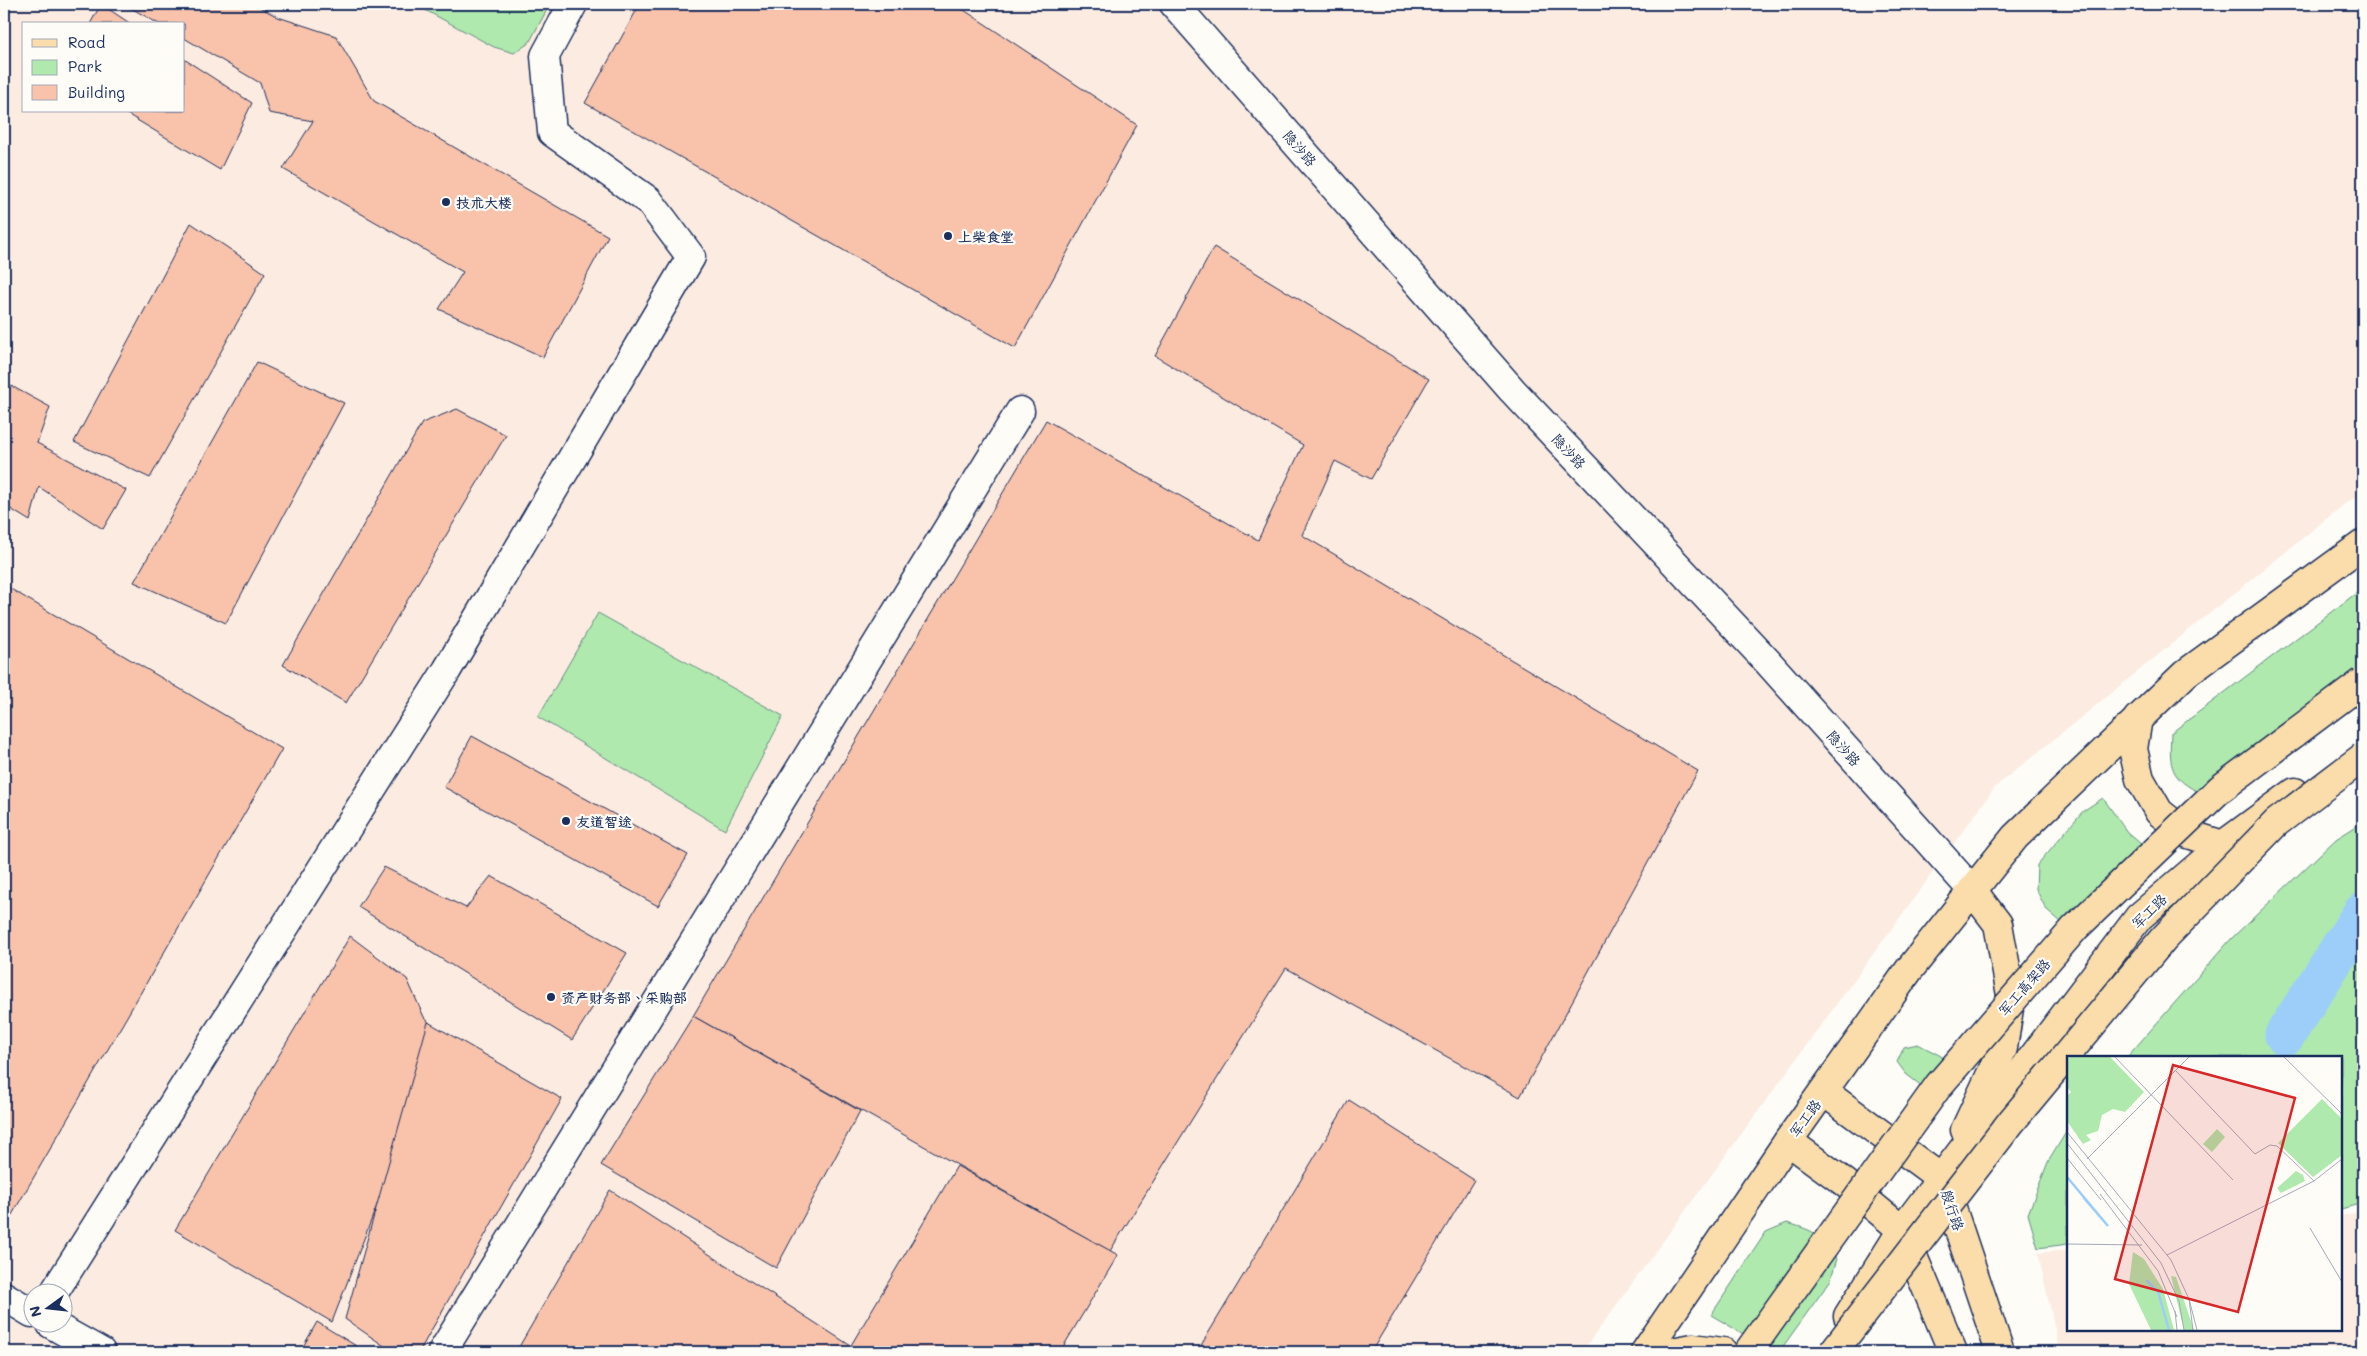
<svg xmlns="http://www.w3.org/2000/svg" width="2367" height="1356" viewBox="0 0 2367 1356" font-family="Mali,'LXGW WenKai TC',sans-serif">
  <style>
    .built { fill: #fcebe0; fill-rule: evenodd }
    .green { fill: #afe9ad; stroke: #658c86 }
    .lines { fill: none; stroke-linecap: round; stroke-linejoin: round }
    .canal { stroke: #9dcefa; stroke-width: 41 }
    .building { fill: #f8c2ab; stroke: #1b2f5e }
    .minor-casing { stroke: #1b2f5e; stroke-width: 31 }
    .major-casing { stroke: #1b2f5e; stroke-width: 31 }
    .minor { stroke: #fdfcf7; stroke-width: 28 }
    .major { stroke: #fbddab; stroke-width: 28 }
    .highway-bridge-casing { stroke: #1b2f5e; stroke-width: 31; stroke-linecap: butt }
    .highway-bridge { stroke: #fbddab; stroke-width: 28 }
    .poi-dot { fill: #1b2f5e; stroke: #fdfcf7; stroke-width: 2 }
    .labels { text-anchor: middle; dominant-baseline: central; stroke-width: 4.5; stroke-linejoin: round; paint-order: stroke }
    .street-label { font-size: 14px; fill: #1b2f5e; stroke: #fdfcf7 }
    .poi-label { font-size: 14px; font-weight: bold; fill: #1b2f5e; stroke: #fdfcf7; text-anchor: start }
    .inset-river { fill: none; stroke: #9dcefa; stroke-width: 2.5 }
    .inset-road { fill: none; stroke: #a3aaba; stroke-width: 1 }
    .view { fill: #d62828; fill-opacity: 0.15; stroke: #d62828; stroke-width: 2.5 }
    .inset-edge { fill: none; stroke: #1b2f5e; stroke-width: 2.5 }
  </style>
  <rect width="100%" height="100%" fill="#fdfcf7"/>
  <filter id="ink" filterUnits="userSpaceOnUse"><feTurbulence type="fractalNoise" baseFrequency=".02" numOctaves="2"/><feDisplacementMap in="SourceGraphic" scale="10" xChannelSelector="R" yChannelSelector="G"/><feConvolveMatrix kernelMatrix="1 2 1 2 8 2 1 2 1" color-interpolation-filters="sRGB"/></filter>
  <g filter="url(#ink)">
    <g class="built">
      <path d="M4,4H2363V494L2347,502L1996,786L1582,1352H4ZM24,24H184V111H24ZM32,1294H62V1324H32Z"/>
      <path d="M2363,1211V1352H2060L2038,1253L2068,1250V1330H2341V1216Z"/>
    </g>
    <g class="green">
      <path d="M414,4H550L529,43L514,53L494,47Z"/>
      <path d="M2363,588V685L2202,794C2170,778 2169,768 2171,733Z"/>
      <path d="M598,613L783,716L725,830L538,717Z"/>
      <path d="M2103,798L2127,832L2157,858L2062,923L2046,909L2036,889L2037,865L2083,811Z"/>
      <path d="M2363,822V1203L2341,1209V1057H2127L2231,939L2336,839Z"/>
      <path d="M1918,1044L1941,1056L1952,1071L1932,1094L1906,1074L1897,1062L1904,1047Z"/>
      <path d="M2068,1129V1244L2038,1248L2028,1214L2048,1162Z"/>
      <path d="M1787,1223C1816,1231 1820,1234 1837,1259L1830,1281L1779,1352H1774L1711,1315L1766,1232Z"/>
    </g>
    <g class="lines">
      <path class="canal" d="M2285,1035L2363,913"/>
    </g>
    <g class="building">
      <path d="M101,4L131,24H90Z"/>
      <path d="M124,4H254L278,17L336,36L374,101L608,236L543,357L439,309L463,272L283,169L313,121L269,113L260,83L184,38V24H159Z"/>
      <path d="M640,4H955L1137,125L1015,348L585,103Z"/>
      <path d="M184,59L252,103L220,170L122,111H184Z"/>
      <path d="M191,223L265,273L150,478L74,442Z"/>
      <path d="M1214,247L1429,379L1371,479L1335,461L1302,535L1698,771L1520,1097L1286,968L1110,1251L693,1016L1046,420L1258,540L1303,445L1155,356Z"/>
      <path d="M257,362L344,403L226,623L134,582Z"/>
      <path d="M4,382L50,407L37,443L126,490L103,529L39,487L30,521L4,505Z"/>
      <path d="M457,409L506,435L346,703L283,665L422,423Z"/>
      <path d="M4,585L282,749L9,1220L4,1217Z"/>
      <path d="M472,736L688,855L658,906L444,787Z"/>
      <path d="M384,867L466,908L491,876L627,953L572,1040L358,907Z"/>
      <path d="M350,936L407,979L424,1017L442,1036L332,1322L175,1230Z"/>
      <path d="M693,1016L860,1111L776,1268L601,1165Z"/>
      <path d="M428,1022L562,1099L419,1352H393L345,1319Z"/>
      <path d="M1349,1100L1474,1180L1371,1352H1197Z"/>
      <path d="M957,1166L1118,1255L1060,1352H847Z"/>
      <path d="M610,1190L851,1346L847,1352H516Z"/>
      <path d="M317,1322L366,1352H300Z"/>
    </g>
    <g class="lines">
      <defs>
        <g id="minor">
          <path d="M1174,4L1512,390L1767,661L1972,890"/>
          <path d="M53,1294L447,670L691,257L649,201L552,132L545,56L573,4"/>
          <path d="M4,1296L32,1313"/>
          <path d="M51,1324L101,1352"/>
          <path d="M442,1352L1020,411"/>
        </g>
        <g id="major">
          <path d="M2138,718L2133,749L2140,779L2159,812L2185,833L2223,845"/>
          <path d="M1824,1092L1942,1179L2000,1352"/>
          <path d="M1965,1130L2003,1048L2011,995L1998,924L1972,890"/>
          <path d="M1788,1141L1844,1182L1902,1230L1953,1352"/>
          <path d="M1848,1316L1902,1230L2139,917L2223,845L2295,792"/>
          <path d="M1645,1352L1788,1141L1909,970L2015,837L2186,673L2363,544"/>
          <path d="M1672,1352L1693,1348L1723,1352"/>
        </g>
      </defs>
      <use href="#minor" class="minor-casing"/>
      <use href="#major" class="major-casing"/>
      <use href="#minor" class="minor"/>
      <use href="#major" class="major"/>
      <defs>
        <g id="highway-bridge">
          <path d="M1748,1352L1939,1085L2075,928L2220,789L2363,682"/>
          <path d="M1833,1352L2011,1122L2163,939L2276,823L2363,757"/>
        </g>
      </defs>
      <use href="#highway-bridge" class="highway-bridge-casing"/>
      <use href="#highway-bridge" class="highway-bridge"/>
    </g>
  </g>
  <g class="poi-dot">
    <circle cx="446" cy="202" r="5"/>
    <circle cx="948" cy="236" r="5"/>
    <circle cx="566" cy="821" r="5"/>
    <circle cx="551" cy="997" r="5"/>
  </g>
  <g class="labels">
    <g class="street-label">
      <text transform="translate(1300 148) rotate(49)">隐沙路</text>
      <text transform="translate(1569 451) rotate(47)">隐沙路</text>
      <text transform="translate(1844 748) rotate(48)">隐沙路</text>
      <text transform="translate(2149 911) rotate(-44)">军工路</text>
      <text transform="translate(2024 987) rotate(-49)">军工高架路</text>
      <text transform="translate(1805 1118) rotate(-54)">军工路</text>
      <text transform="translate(1953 1210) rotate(71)">殷行路</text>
    </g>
    <g class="poi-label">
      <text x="456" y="202">技术大楼</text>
      <text x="958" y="236">上柴食堂</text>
      <text x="576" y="821">友道智途</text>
      <text x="561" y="997">资产财务部、采购部</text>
    </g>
  </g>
  <g transform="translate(2067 1056)">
    <rect width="275" height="275" fill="#fdfcf7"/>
    <path d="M3,1H43L77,36L58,56L46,53L35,59L31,75L19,79L24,84L16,88L0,65V40L4,36L0,31V3ZM255,43L275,63V99L246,121L211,87ZM150,73L158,81L145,96L136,88ZM229,115L236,119L238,125L214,137L210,132ZM66,196L77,203L96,233L107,274H84L62,228ZM104,220L109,221L127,274H117Z" fill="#afe9ad"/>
    <path class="inset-river" d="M0,121L41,170L16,141M79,224L91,236L102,274"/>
    <path class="inset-road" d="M48,1L166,124M217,1L275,58M108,14L188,98L203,89L210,90L247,125M0,76L104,204L122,243L130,274M0,87L94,207L112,245L117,274M0,102L34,144M20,103L122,1M33,138L91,215L110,261M243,172L275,226M0,188L75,189M100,199L247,125L275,103M122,243L126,274M108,255L110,274"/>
    <path class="view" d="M106,9L228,42L171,256L48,223Z"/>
    <rect width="275" height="275" class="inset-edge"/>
  </g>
  <rect width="2367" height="1356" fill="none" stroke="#fdfcf7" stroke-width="20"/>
  <rect x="10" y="10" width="2347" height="1336" fill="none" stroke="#1b2f5e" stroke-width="2" filter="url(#ink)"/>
  <rect x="22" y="22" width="162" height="90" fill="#fdfcf7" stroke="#a3aaba"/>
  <rect x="32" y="39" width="25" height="8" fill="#fbddab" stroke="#a3aaba"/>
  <text x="68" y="48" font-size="15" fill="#1b2f5e">Road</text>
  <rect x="32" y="60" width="25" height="15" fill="#afe9ad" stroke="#a3aaba"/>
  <text x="68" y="72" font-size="15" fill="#1b2f5e">Park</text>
  <rect x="32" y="85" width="25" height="15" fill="#f8c2ab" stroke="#a3aaba"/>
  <text x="68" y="98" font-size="15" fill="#1b2f5e">Building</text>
  <g transform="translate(48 1308) rotate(255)"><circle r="24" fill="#fdfcf7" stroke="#a3aaba"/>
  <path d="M0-4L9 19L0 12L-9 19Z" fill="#1b2f5e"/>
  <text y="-8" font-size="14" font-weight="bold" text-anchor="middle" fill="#1b2f5e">N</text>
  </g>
</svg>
